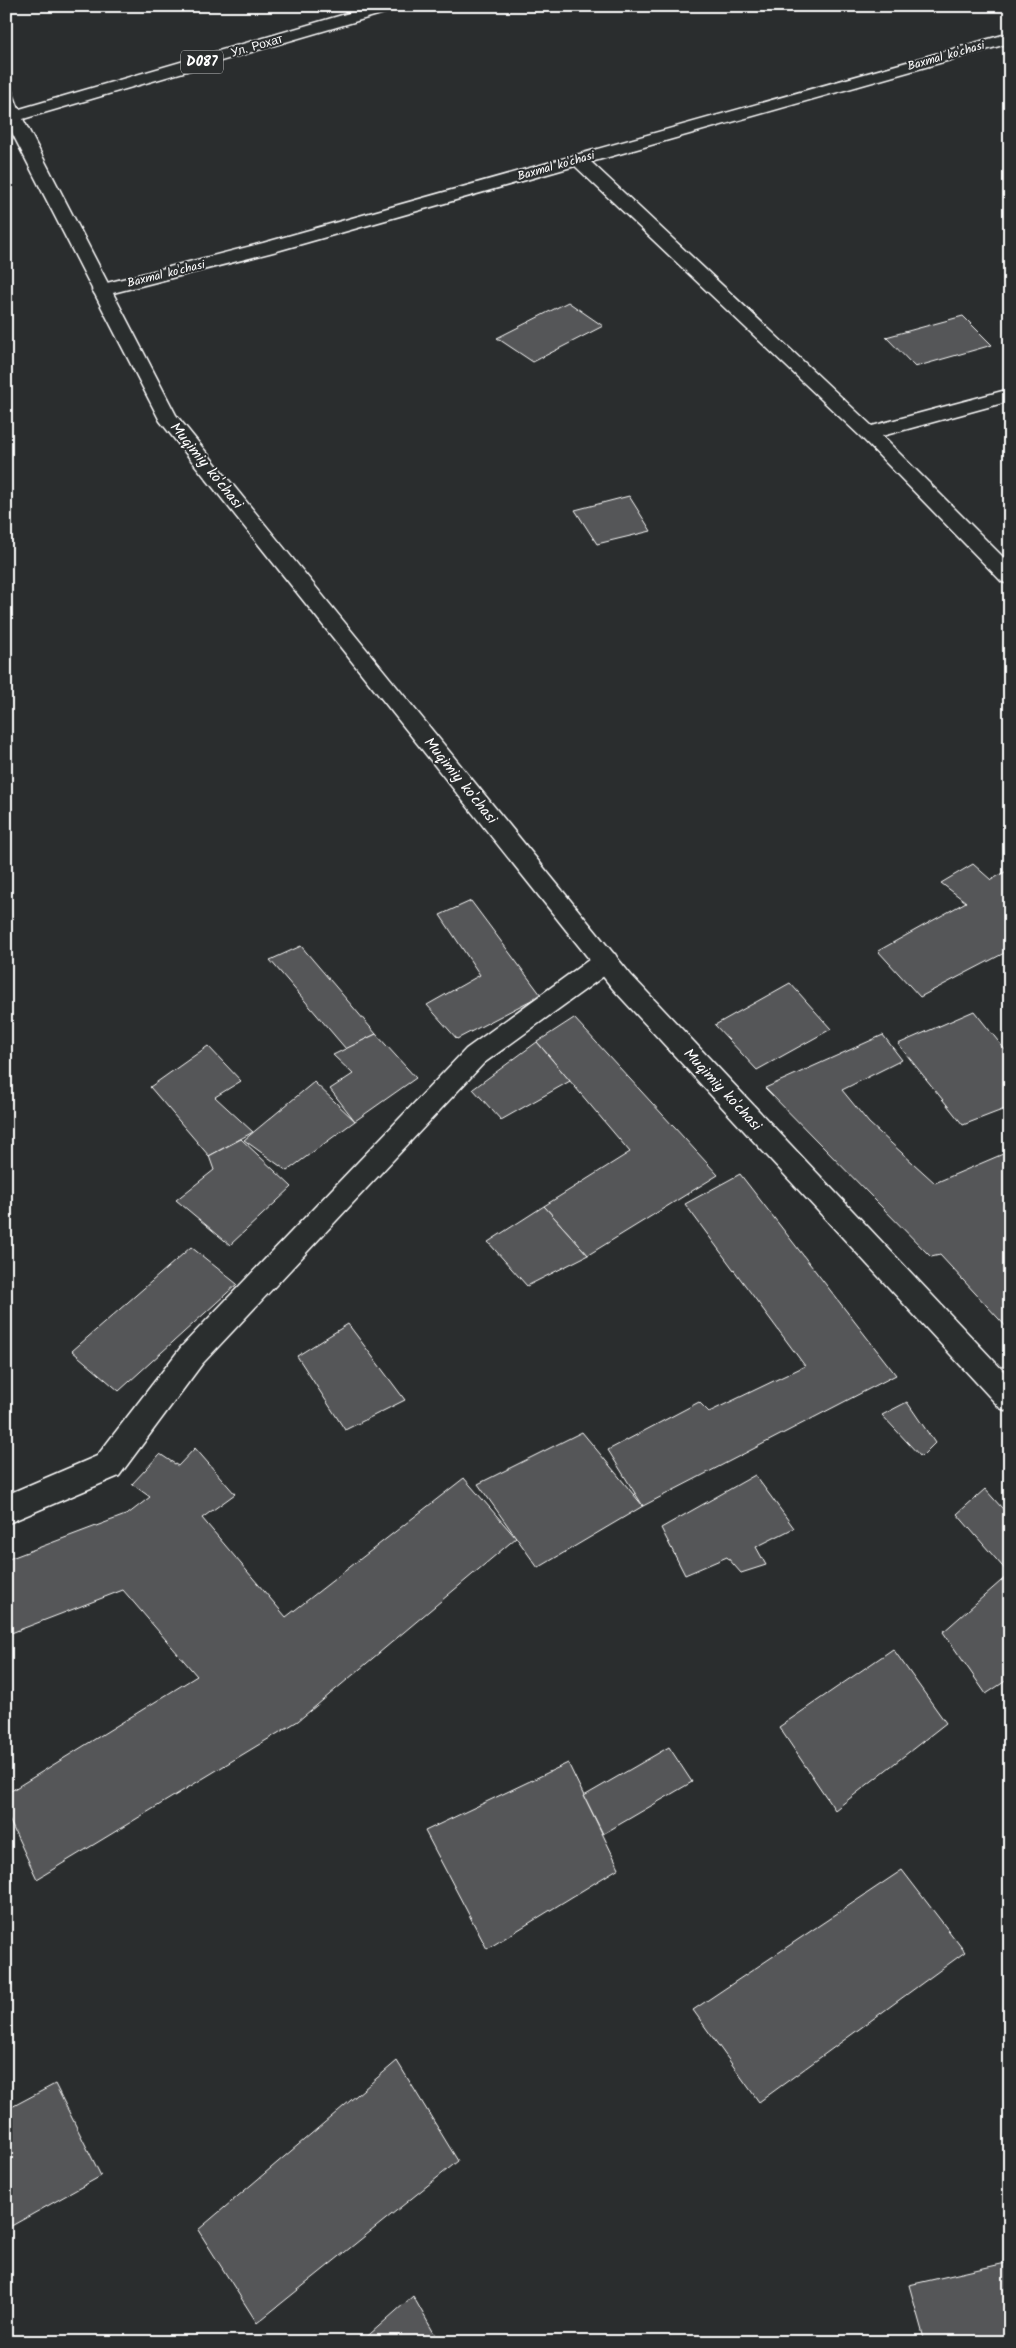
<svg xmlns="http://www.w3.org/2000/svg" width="1016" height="2348" viewBox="0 0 1016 2348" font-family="Kalam,sans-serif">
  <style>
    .building { fill: #555758; stroke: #fff }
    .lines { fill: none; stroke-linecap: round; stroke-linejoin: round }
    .minor-casing { stroke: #fff; stroke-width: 3 }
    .tertiary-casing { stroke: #fff; stroke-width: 3 }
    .secondary-casing { stroke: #fff; stroke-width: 3 }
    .primary-casing { stroke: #fff; stroke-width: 3 }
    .minor { fill: #2a2d2e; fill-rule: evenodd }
    .tertiary { fill: #2a2d2e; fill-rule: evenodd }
    .secondary { fill: #2a2d2e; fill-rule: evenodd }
    .primary { fill: #2a2d2e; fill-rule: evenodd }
    .labels { text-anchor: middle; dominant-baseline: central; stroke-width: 4; stroke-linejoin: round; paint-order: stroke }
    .far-street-label { font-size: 12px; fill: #fff; stroke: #2a2d2e }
    .shield { fill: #2a2d2e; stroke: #bfc0c0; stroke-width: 1 }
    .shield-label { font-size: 14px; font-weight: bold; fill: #fff }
    .street-label { font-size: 15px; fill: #fff; stroke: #2a2d2e }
  </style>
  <rect width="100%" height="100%" fill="#2a2d2e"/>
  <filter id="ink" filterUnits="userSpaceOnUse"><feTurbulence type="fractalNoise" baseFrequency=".02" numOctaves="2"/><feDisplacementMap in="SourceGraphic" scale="10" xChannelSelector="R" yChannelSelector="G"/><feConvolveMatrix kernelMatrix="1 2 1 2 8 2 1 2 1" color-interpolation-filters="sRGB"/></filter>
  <g filter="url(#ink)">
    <g class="building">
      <path d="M568,302L603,326L533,362L497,338Z"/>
      <path d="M963,316L992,345L915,367L886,337Z"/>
      <path d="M629,496L651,531L597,544L575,510Z"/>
      <path d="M973,864L991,880L1010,869V950L920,997L878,951L966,902L941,883Z"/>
      <path d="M471,901L541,995L457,1039L427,1005L480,975L440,915Z"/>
      <path d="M301,946L376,1034L346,1049L270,960Z"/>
      <path d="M790,983L831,1029L757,1070L715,1025Z"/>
      <path d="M974,1011L1010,1056V1107L963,1125L898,1044Z"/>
      <path d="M574,1018L718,1175L588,1255L544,1206L630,1152L537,1042Z"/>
      <path d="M376,1034L416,1078L355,1121L330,1089L353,1074L333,1055Z"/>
      <path d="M883,1035L902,1060L842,1090L869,1123L935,1183L1010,1151V1331L940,1255L931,1257L765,1088Z"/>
      <path d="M537,1042L570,1081L501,1120L473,1089Z"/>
      <path d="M208,1046L241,1081L215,1097L253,1132L209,1156L150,1087Z"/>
      <path d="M314,1082L355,1121L287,1171L244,1140Z"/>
      <path d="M241,1139L292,1187L230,1245L176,1200L214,1170L209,1156Z"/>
      <path d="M740,1174L896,1375L643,1506L608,1450L699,1402L709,1412L805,1366L685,1204Z"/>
      <path d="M544,1206L588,1255L527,1286L488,1242Z"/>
      <path d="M191,1247L237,1284L119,1391L72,1351Z"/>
      <path d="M348,1324L405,1400L345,1430L297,1356Z"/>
      <path d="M907,1402L935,1443L921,1457L882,1415Z"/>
      <path d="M582,1432L643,1506L538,1568L478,1484Z"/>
      <path d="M195,1448L235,1494L202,1518L286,1617L464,1478L516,1538L298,1721L37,1879L6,1813V1794L197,1676L123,1590L6,1635V1560L128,1514L150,1497L132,1484L160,1454L178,1466Z"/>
      <path d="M755,1475L794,1528L756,1547L766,1565L741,1573L727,1557L685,1575L661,1528Z"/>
      <path d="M985,1489L1010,1517V1678L986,1694L943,1632L1009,1574L957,1514Z"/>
      <path d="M893,1649L946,1723L835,1810L779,1727Z"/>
      <path d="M669,1747L692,1782L603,1834L584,1796Z"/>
      <path d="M568,1763L619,1868L487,1949L425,1831Z"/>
      <path d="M902,1870L965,1952L759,2102L693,2010Z"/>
      <path d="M397,2061L458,2161L257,2323L198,2230Z"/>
      <path d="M55,2084L101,2176L6,2229V2110Z"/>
      <path d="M1010,2262V2342H925L909,2285Z"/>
      <path d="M413,2296L439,2342H361Z"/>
    </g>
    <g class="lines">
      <defs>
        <g id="minor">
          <path d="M1010,33V43L591,162L872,426L1010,389V401L882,436L1010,564V584L1002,582L861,437L575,166L277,251L109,294H95L92,290L95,286L263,243Z"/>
          <path d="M606,951L615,954L619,961L615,968L484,1063L202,1364L119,1476L6,1524V1495L97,1456L182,1346L466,1049L597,954Z"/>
        </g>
        <path id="tertiary" d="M13,112L19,113L22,117L176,415L631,975L1010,1378V1412L1000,1408L613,989L160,421L6,121L7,113Z"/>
        <path id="secondary" d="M6,90L12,91L22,117L19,121L13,122L6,120Z"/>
        <path id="primary" d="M373,6H400L398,9L6,124V113Z"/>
      </defs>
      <use href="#minor" class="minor-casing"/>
      <use href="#tertiary" class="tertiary-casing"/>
      <use href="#secondary" class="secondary-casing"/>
      <use href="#primary" class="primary-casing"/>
      <use href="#minor" class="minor"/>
      <use href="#tertiary" class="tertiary"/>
      <use href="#secondary" class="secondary"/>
      <use href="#primary" class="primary"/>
    </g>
  </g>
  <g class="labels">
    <g class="far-street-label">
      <text transform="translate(257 46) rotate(-16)">Ул. Рохат</text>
      <text transform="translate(946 56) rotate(-16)">Baxmal ko'chasi</text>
      <text transform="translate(556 166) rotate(-16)">Baxmal ko'chasi</text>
      <text transform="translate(166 274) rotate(-14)">Baxmal ko'chasi</text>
    </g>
    <rect class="shield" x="181" y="50.5" width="42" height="23" rx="4"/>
    <g class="shield-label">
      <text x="202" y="62">D087</text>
    </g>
    <g class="street-label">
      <text transform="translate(206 466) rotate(51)">Muqimiy ko'chasi</text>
      <text transform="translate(460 781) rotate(51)">Muqimiy ko'chasi</text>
      <text transform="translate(722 1090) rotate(47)">Muqimiy ko'chasi</text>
    </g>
  </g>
  <rect width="1016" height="2348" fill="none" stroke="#2a2d2e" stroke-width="25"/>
  <rect x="12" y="12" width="991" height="2323" fill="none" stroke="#fff" stroke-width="2" filter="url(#ink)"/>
</svg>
